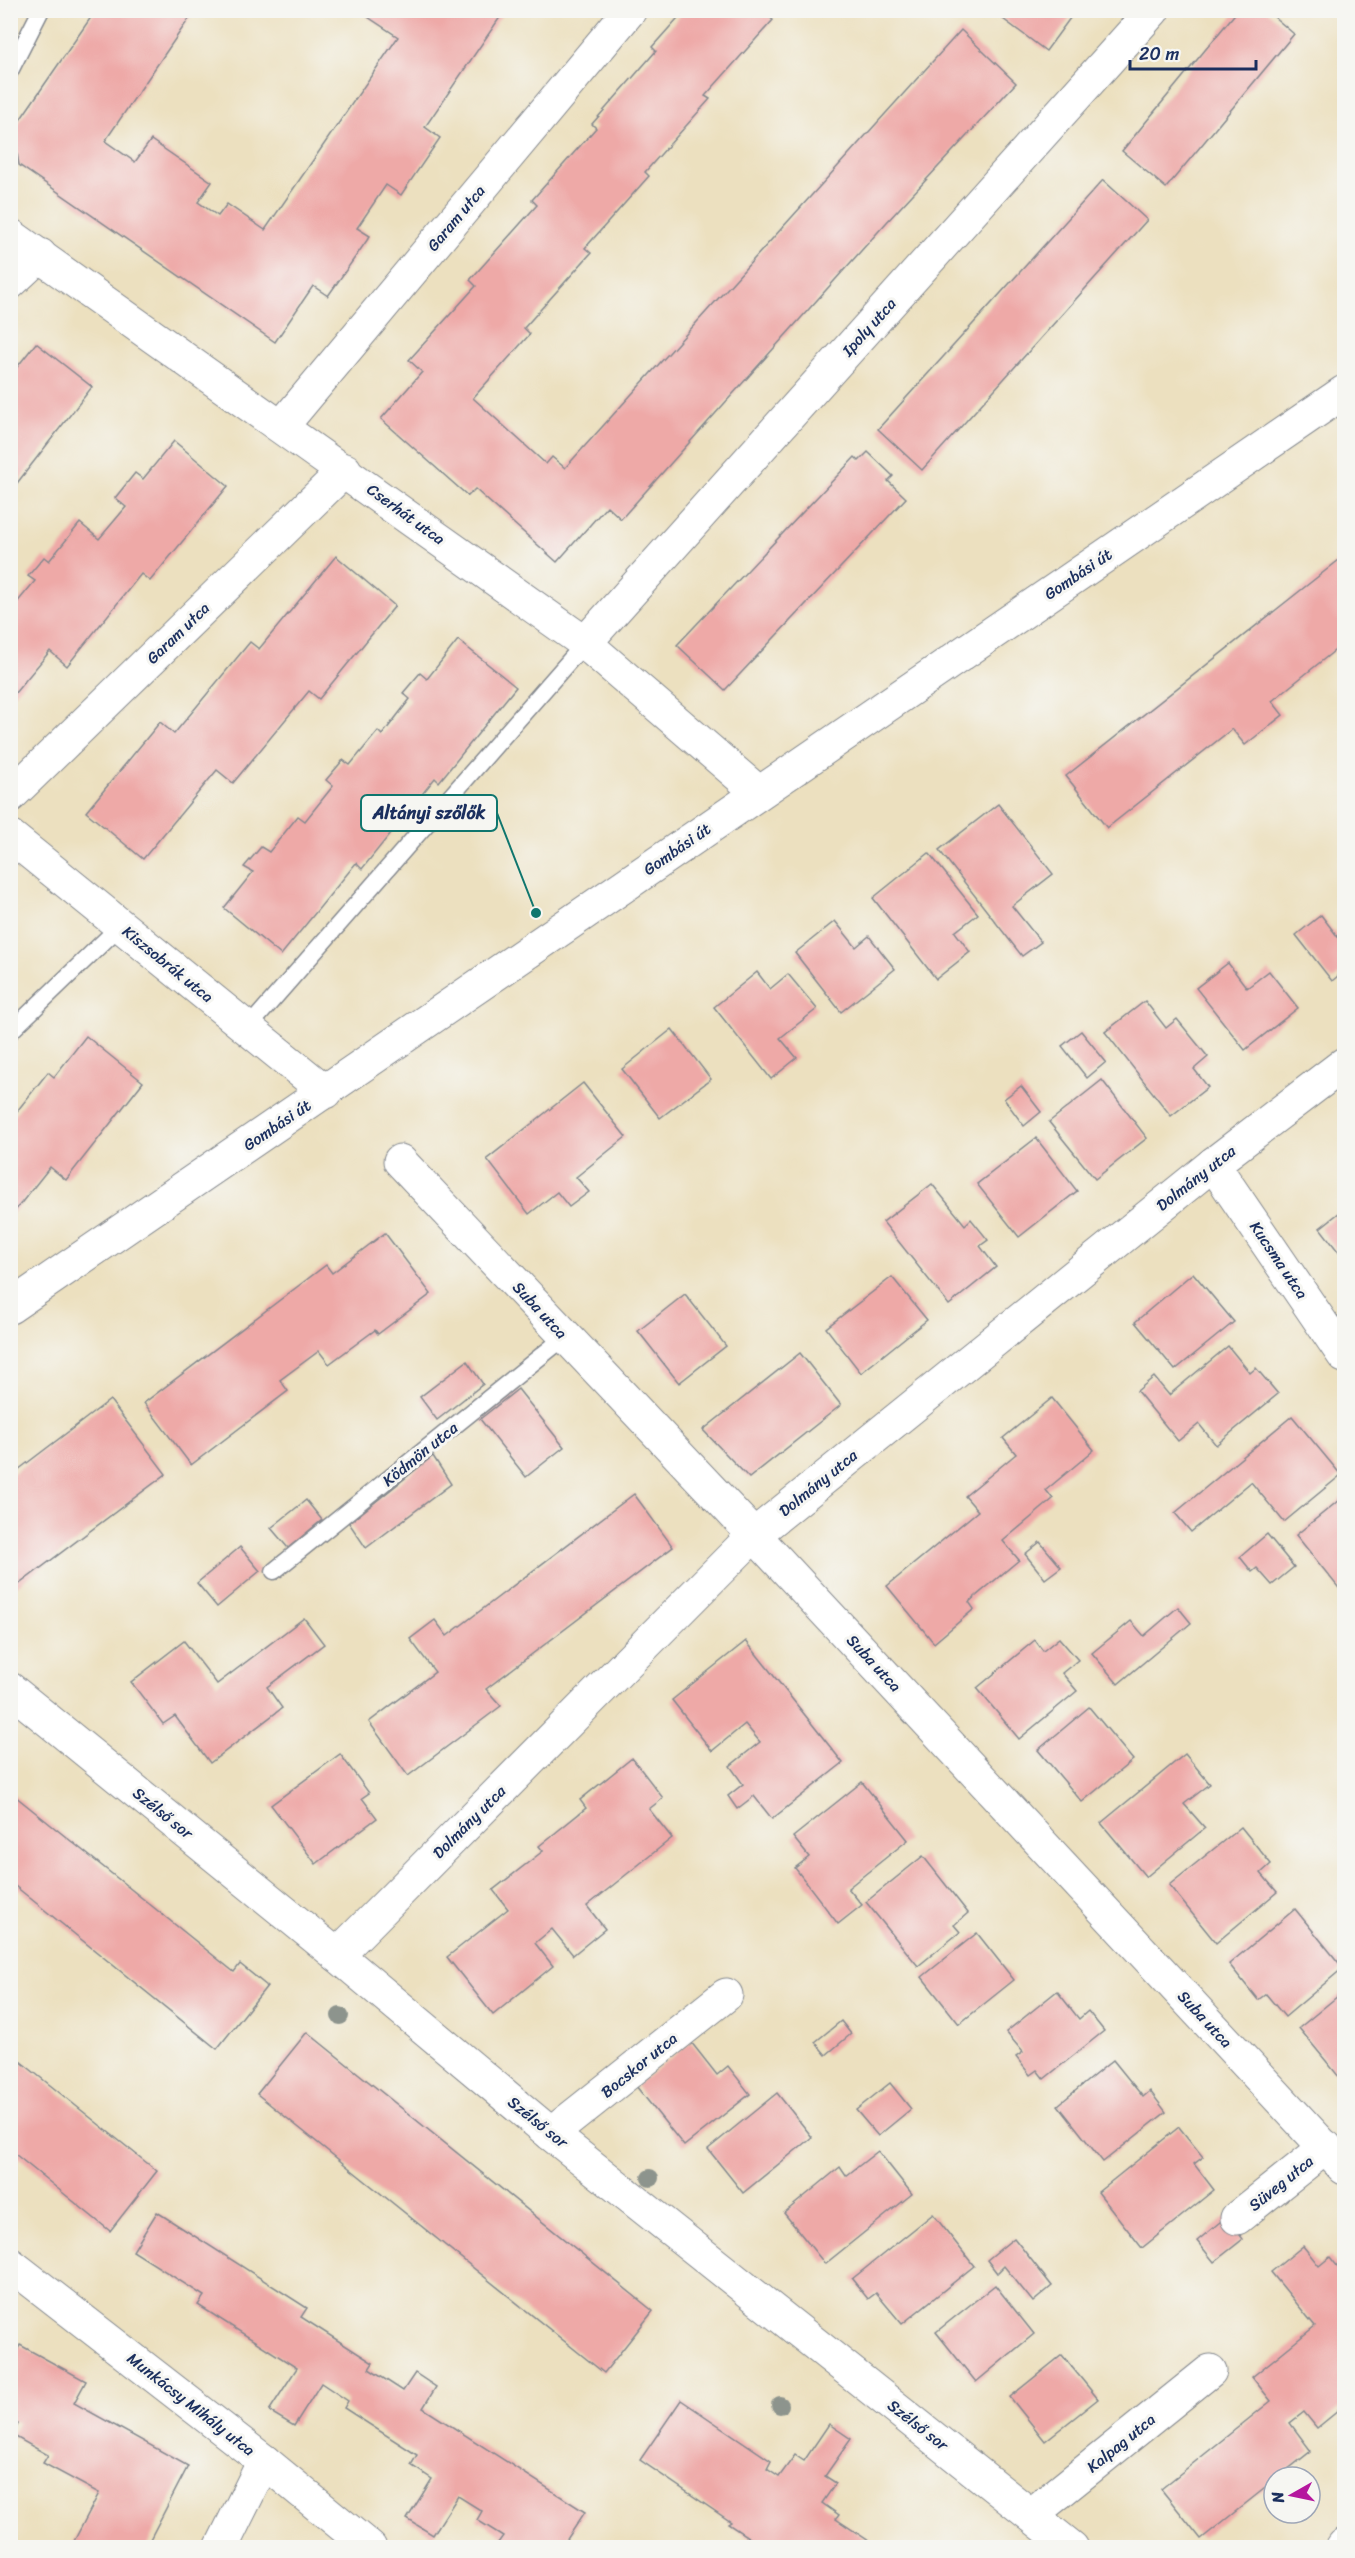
<svg xmlns="http://www.w3.org/2000/svg" width="1355" height="2558" viewBox="0 0 1355 2558" font-family="Sriracha,sans-serif">
  <style>
    .building { fill: #eea9a7 }
    .lines { fill: none; stroke-linecap: round; stroke-linejoin: round }
    .lane-casing { stroke: #84888e; stroke-width: 19 }
    .street-casing { stroke: #84888e; stroke-width: 35 }
    .lane { stroke: #fff; stroke-width: 16 }
    .street { stroke: #fff; stroke-width: 33 }
    .tree { fill: #8d948d }
    .labels { text-anchor: middle; dominant-baseline: central; stroke-width: 6; stroke-linejoin: round; paint-order: stroke }
    .street-label { font-size: 16px; fill: #1b2f5e; stroke: #f6f6f2 }
    .leader { fill: none; stroke: #0f766e; stroke-width: 2 }
    .callout-dot { fill: #0f766e; stroke: #f6f6f2; stroke-width: 2 }
    .callout { fill: #f6f6f2; stroke: #0f766e; stroke-width: 2 }
    .callout-label { font-size: 18px; text-anchor: middle; font-weight: bold; fill: #1b2f5e }
  </style>
  <rect width="100%" height="100%" fill="#f6f6f2"/>
  <filter id="ink" filterUnits="userSpaceOnUse"><feTurbulence type="fractalNoise" baseFrequency=".0167" numOctaves="2"/><feDisplacementMap in="SourceGraphic" scale="12" xChannelSelector="R" yChannelSelector="G"/><feConvolveMatrix kernelMatrix="1 2 1 2 8 2 1 2 1" color-interpolation-filters="sRGB"/></filter>
  <filter id="wash" filterUnits="userSpaceOnUse"><feTurbulence type="fractalNoise" baseFrequency=".008" numOctaves="4" result="noise"/><feDisplacementMap in="SourceGraphic" scale="24" xChannelSelector="R" yChannelSelector="G"/><feGaussianBlur stdDeviation="1.35" result="paint"/><feColorMatrix in="noise" values="0 0 0 0 0 0 0 0 0 0 0 0 0 0 0 0 0 1.4 0 .05"/><feComposite in="paint" operator="in"/></filter>
  <g filter="url(#wash)">
    <rect width="100%" height="100%" fill="#ece0bf"/>
    <g id="blocks">
      <g class="building">
        <path d="M96,10H195L105,141L135,162L151,140L212,182L198,202L218,216L227,204L265,230L398,37L368,17L373,10H505L425,127L440,138L401,195L386,185L357,228L370,236L328,296L313,286L275,342L19,165L13,130Z"/>
        <path d="M685,10H775L769,17L773,20L705,96L710,99L645,172L649,176L585,248L591,253L524,328L530,334L473,398L546,464L552,457L565,468L961,30L1016,83L886,223L621,519L607,506L557,562L475,489L468,496L381,419L422,372L409,360L476,286L470,280L537,205L532,200L596,128L592,124L656,51L652,47Z"/>
        <path d="M991,10H1076L1046,51Z"/>
        <path d="M1238,10H1266L1294,34L1166,188L1122,151Z"/>
        <path d="M1103,180L1147,220L922,470L878,429Z"/>
        <path d="M36,343L92,387L14,487L10,485V376Z"/>
        <path d="M174,441L228,486L150,581L141,574L67,666L50,651L10,699V611L35,581L28,576L44,557L49,561L80,523L99,539L126,507L115,498L135,473L143,479Z"/>
        <path d="M868,452L893,476L888,481L906,498L725,690L677,645L855,457L859,461Z"/>
        <path d="M336,556L395,606L319,699L309,691L233,783L217,770L143,859L86,812L160,722L174,734L250,642L259,649Z"/>
        <path d="M1344,556V643L1272,701L1283,715L1245,745L1232,729L1107,828L1066,776Z"/>
        <path d="M458,640L516,687L439,782L435,778L362,869L356,863L281,955L224,908L253,872L244,867L261,847L269,852L298,816L305,821L333,786L326,780L343,760L350,765L378,731L382,735L410,699L403,693L420,673L427,679Z"/>
        <path d="M998,804L1053,874L1012,906L1041,942L1022,956L939,850Z"/>
        <path d="M929,853L978,914L955,932L970,952L936,979L873,898Z"/>
        <path d="M1321,915L1344,945V971L1332,981L1296,935Z"/>
        <path d="M835,921L856,947L869,936L895,969L841,1012L795,953Z"/>
        <path d="M1228,963L1247,988L1269,971L1298,1008L1245,1050L1196,988Z"/>
        <path d="M757,972L770,989L788,974L817,1009L780,1038L797,1058L771,1079L714,1007Z"/>
        <path d="M1145,1001L1166,1028L1177,1019L1208,1057L1194,1069L1208,1087L1171,1116L1105,1032Z"/>
        <path d="M672,1029L711,1079L660,1118L622,1069Z"/>
        <path d="M1081,1031L1106,1062L1087,1078L1062,1046Z"/>
        <path d="M86,1036L143,1082L66,1180L50,1167L10,1217V1120L48,1072L54,1077Z"/>
        <path d="M1102,1080L1147,1138L1095,1179L1049,1122Z"/>
        <path d="M583,1083L626,1137L576,1177L589,1192L569,1207L557,1192L529,1214L487,1159Z"/>
        <path d="M1021,1086L1041,1112L1024,1126L1004,1099Z"/>
        <path d="M1036,1138L1077,1191L1019,1237L977,1184Z"/>
        <path d="M932,1184L965,1225L971,1219L988,1240L980,1246L996,1267L949,1305L883,1222Z"/>
        <path d="M1344,1209V1259L1320,1228Z"/>
        <path d="M385,1233L431,1294L378,1334L375,1330L329,1364L319,1351L280,1380L288,1391L191,1465L144,1403L326,1265L332,1273Z"/>
        <path d="M1193,1273L1234,1322L1175,1370L1135,1322Z"/>
        <path d="M892,1277L927,1320L861,1373L826,1328Z"/>
        <path d="M685,1294L726,1346L679,1383L638,1331Z"/>
        <path d="M1228,1346L1250,1373L1256,1368L1278,1394L1216,1445L1199,1424L1178,1441L1137,1391L1154,1377L1169,1395Z"/>
        <path d="M800,1353L841,1405L749,1478L703,1430Z"/>
        <path d="M467,1361L483,1384L437,1420L420,1397Z"/>
        <path d="M518,1389L564,1447L526,1477L480,1419Z"/>
        <path d="M1052,1398L1094,1450L1046,1490L1053,1499L1003,1541L1019,1560L969,1602L974,1609L934,1643L887,1586L978,1511L965,1496L1016,1454L1003,1438Z"/>
        <path d="M110,1400L166,1474L10,1591V1476Z"/>
        <path d="M1292,1416L1341,1475L1284,1522L1251,1482L1191,1532L1175,1513Z"/>
        <path d="M433,1456L451,1484L366,1548L349,1523Z"/>
        <path d="M634,1494L673,1547L486,1689L501,1706L408,1776L369,1722L435,1672L410,1639L435,1620L447,1636Z"/>
        <path d="M1343,1497L1344,1590L1342,1592L1296,1535Z"/>
        <path d="M306,1500L322,1520L288,1548L271,1528Z"/>
        <path d="M1267,1534L1294,1567L1272,1585L1257,1568L1252,1572L1240,1557Z"/>
        <path d="M1040,1542L1061,1567L1045,1579L1025,1554Z"/>
        <path d="M240,1547L260,1571L217,1607L197,1583Z"/>
        <path d="M1178,1607L1191,1623L1118,1684L1092,1653L1131,1621L1144,1636Z"/>
        <path d="M304,1618L324,1644L267,1687L282,1708L210,1763L175,1716L163,1724L131,1682L184,1641L217,1684Z"/>
        <path d="M1059,1638L1078,1660L1062,1673L1077,1691L1019,1739L977,1688L1035,1640L1043,1651Z"/>
        <path d="M746,1641L843,1763L772,1819L754,1796L737,1809L728,1796L743,1784L730,1766L760,1742L745,1724L712,1751L672,1700Z"/>
        <path d="M1089,1707L1133,1760L1082,1802L1038,1750Z"/>
        <path d="M340,1754L369,1793L362,1798L377,1818L316,1864L271,1805Z"/>
        <path d="M1185,1754L1210,1784L1184,1804L1205,1828L1146,1877L1101,1823Z"/>
        <path d="M632,1758L663,1798L649,1809L672,1838L587,1906L605,1929L573,1955L552,1929L535,1943L553,1966L493,2015L447,1957L508,1909L493,1890L543,1851L539,1846L586,1808L580,1800Z"/>
        <path d="M862,1782L908,1840L848,1888L862,1905L838,1924L795,1868L809,1857L793,1837Z"/>
        <path d="M10,1792L234,1972L240,1964L267,1986L217,2049L10,1882Z"/>
        <path d="M1241,1827L1271,1864L1261,1873L1277,1892L1216,1943L1169,1885Z"/>
        <path d="M923,1856L968,1913L954,1925L960,1932L918,1966L866,1902Z"/>
        <path d="M1295,1909L1343,1968L1285,2017L1266,1994L1258,2000L1229,1964Z"/>
        <path d="M977,1933L1014,1980L959,2024L922,1977Z"/>
        <path d="M1057,1991L1079,2019L1088,2011L1104,2031L1044,2079L1037,2070L1030,2075L1016,2057L1023,2052L1006,2032Z"/>
        <path d="M1344,1991V2083L1299,2028Z"/>
        <path d="M841,2021L851,2034L826,2055L815,2042Z"/>
        <path d="M307,2032L653,2311L604,2373L257,2094Z"/>
        <path d="M691,2042L717,2075L728,2066L750,2094L684,2146L636,2086Z"/>
        <path d="M10,2053L157,2171L110,2231L10,2150Z"/>
        <path d="M1113,2060L1143,2097L1150,2091L1166,2112L1103,2162L1058,2105Z"/>
        <path d="M890,2083L911,2109L878,2136L856,2110Z"/>
        <path d="M777,2093L812,2137L743,2193L708,2149Z"/>
        <path d="M1179,2127L1203,2157L1194,2164L1214,2190L1142,2248L1098,2192Z"/>
        <path d="M878,2151L912,2194L825,2264L784,2213L840,2167L846,2176Z"/>
        <path d="M157,2212L307,2308L301,2317L373,2363L369,2369L403,2391L415,2373L436,2387L423,2408L585,2512L562,2547H495L503,2536L477,2520L482,2511L458,2496L433,2535L407,2519L432,2479L411,2465L417,2455L344,2408L348,2401L321,2383L294,2426L269,2411L297,2368L198,2305L204,2296L133,2251Z"/>
        <path d="M933,2214L974,2266L902,2324L876,2293L868,2299L852,2279Z"/>
        <path d="M1226,2217L1243,2239L1214,2262L1197,2241Z"/>
        <path d="M1014,2238L1052,2286L1033,2302L1004,2266L997,2273L987,2260Z"/>
        <path d="M1303,2246L1319,2266L1330,2257L1342,2272L1344,2270V2406L1317,2428L1304,2412L1290,2423L1311,2451L1278,2477H1274V2481L1201,2539L1161,2489L1271,2401L1252,2377L1315,2326L1271,2272Z"/>
        <path d="M995,2285L1034,2334L976,2382L936,2332Z"/>
        <path d="M20,2345L86,2381L74,2403L188,2466L146,2547H71L99,2493L43,2463L48,2455L12,2435L18,2424L10,2420V2364Z"/>
        <path d="M1062,2355L1098,2399L1045,2441L1010,2397Z"/>
        <path d="M681,2400L771,2461L767,2469L779,2477L795,2455L804,2461L829,2424L851,2439L825,2476L836,2483L822,2503L839,2515L836,2519L878,2547H763L728,2524L731,2522L640,2460Z"/>
      </g>
    </g>
  </g>
  <g filter="url(#ink)">
    <use href="#blocks" fill-opacity="0" stroke="#84888e" stroke-width="1.5"/>
    <g class="lines">
      <defs>
        <g id="lane">
          <path d="M10,71L41,10"/>
          <path d="M247,1029L585,643"/>
          <path d="M10,1032L121,925"/>
          <path d="M274,1571L566,1336"/>
        </g>
        <g id="street">
          <path d="M10,235L585,643L758,792"/>
          <path d="M10,283L40,255"/>
          <path d="M282,426L630,10"/>
          <path d="M585,643L1153,10"/>
          <path d="M10,796L345,470"/>
          <path d="M10,836L326,1092"/>
          <path d="M400,1161L754,1535L1344,2168"/>
          <path d="M1213,1164L1344,1356"/>
          <path d="M10,1307L1344,392"/>
          <path d="M10,1689L337,1955L551,2134L1072,2548"/>
          <path d="M337,1955L754,1535L1213,1164L1344,1064"/>
          <path d="M551,2134L726,1995"/>
          <path d="M1237,2218L1326,2147"/>
          <path d="M10,2264L264,2461L370,2548"/>
          <path d="M1031,2515L1210,2371"/>
          <path d="M221,2548L264,2461"/>
          <path d="M1342,2548L1344,2545"/>
        </g>
      </defs>
      <use href="#lane" class="lane-casing"/>
      <use href="#street" class="street-casing"/>
      <use href="#lane" class="lane"/>
      <use href="#street" class="street"/>
    </g>
    <g class="tree">
      <circle cx="340" cy="2016" r="9"/>
      <circle cx="650" cy="2178" r="9"/>
      <circle cx="780" cy="2405" r="9"/>
    </g>
  </g>
  <g class="labels">
    <g class="street-label">
      <text transform="translate(456 218) rotate(-50)">Garam utca</text>
      <text transform="translate(869 327) rotate(-48)">Ipoly utca</text>
      <text transform="translate(406 514) rotate(36)">Cserhát utca</text>
      <text transform="translate(1078 574) rotate(-34)">Gombási út</text>
      <text transform="translate(178 633) rotate(-44)">Garam utca</text>
      <text transform="translate(677 849) rotate(-35)">Gombási út</text>
      <text transform="translate(168 964) rotate(39)">Kiszsobrák utca</text>
      <text transform="translate(277 1125) rotate(-34)">Gombási út</text>
      <text transform="translate(1196 1178) rotate(-38)">Dolmány utca</text>
      <text transform="translate(1279 1260) rotate(56)">Kucsma utca</text>
      <text transform="translate(540 1310) rotate(47)">Suba utca</text>
      <text transform="translate(420 1454) rotate(-39)">Ködmön utca</text>
      <text transform="translate(818 1483) rotate(-39)">Dolmány utca</text>
      <text transform="translate(874 1663) rotate(47)">Suba utca</text>
      <text transform="translate(163 1813) rotate(39)">Szélső sor</text>
      <text transform="translate(469 1822) rotate(-45)">Dolmány utca</text>
      <text transform="translate(1205 2019) rotate(47)">Suba utca</text>
      <text transform="translate(639 2065) rotate(-39)">Bocskor utca</text>
      <text transform="translate(538 2122) rotate(39)">Szélső sor</text>
      <text transform="translate(1281 2183) rotate(-39)">Süveg utca</text>
      <text transform="translate(191 2404) rotate(38)">Munkácsy Mihály utca</text>
      <text transform="translate(918 2425) rotate(38)">Szélső sor</text>
      <text transform="translate(1121 2443) rotate(-39)">Kalpag utca</text>
    </g>
  </g>
  <path class="leader" d="M536 913L497 813"/>
  <circle class="callout-dot" cx="536" cy="913" r="6"/>
  <rect class="callout" x="361" y="795" width="136" height="36" rx="6"/>
  <g class="callout-label">
    <text x="429" y="819">Altányi szőlők</text>
  </g>
  <rect width="1355" height="2558" fill="none" stroke="#f6f6f2" stroke-width="36"/>
  <g transform="translate(1292 2495) rotate(261)"><circle r="28" fill="#f6f6f2" stroke="#9ea6b7" stroke-width="1.5"/>
  <path d="M0-4.5L10 22L0 15L-10 22Z" fill="#b5179e"/>
  <text y="-9" font-size="16" font-weight="bold" text-anchor="middle" fill="#1b2f5e">N</text>
  </g>
  <path d="M1130 60v9h126v-9" fill="none" stroke="#1b2f5e" stroke-width="3"/>
  <text x="1139" y="60" font-size="18" fill="#1b2f5e" stroke="#f6f6f2" stroke-width="4.5" paint-order="stroke">20 m</text>
</svg>
